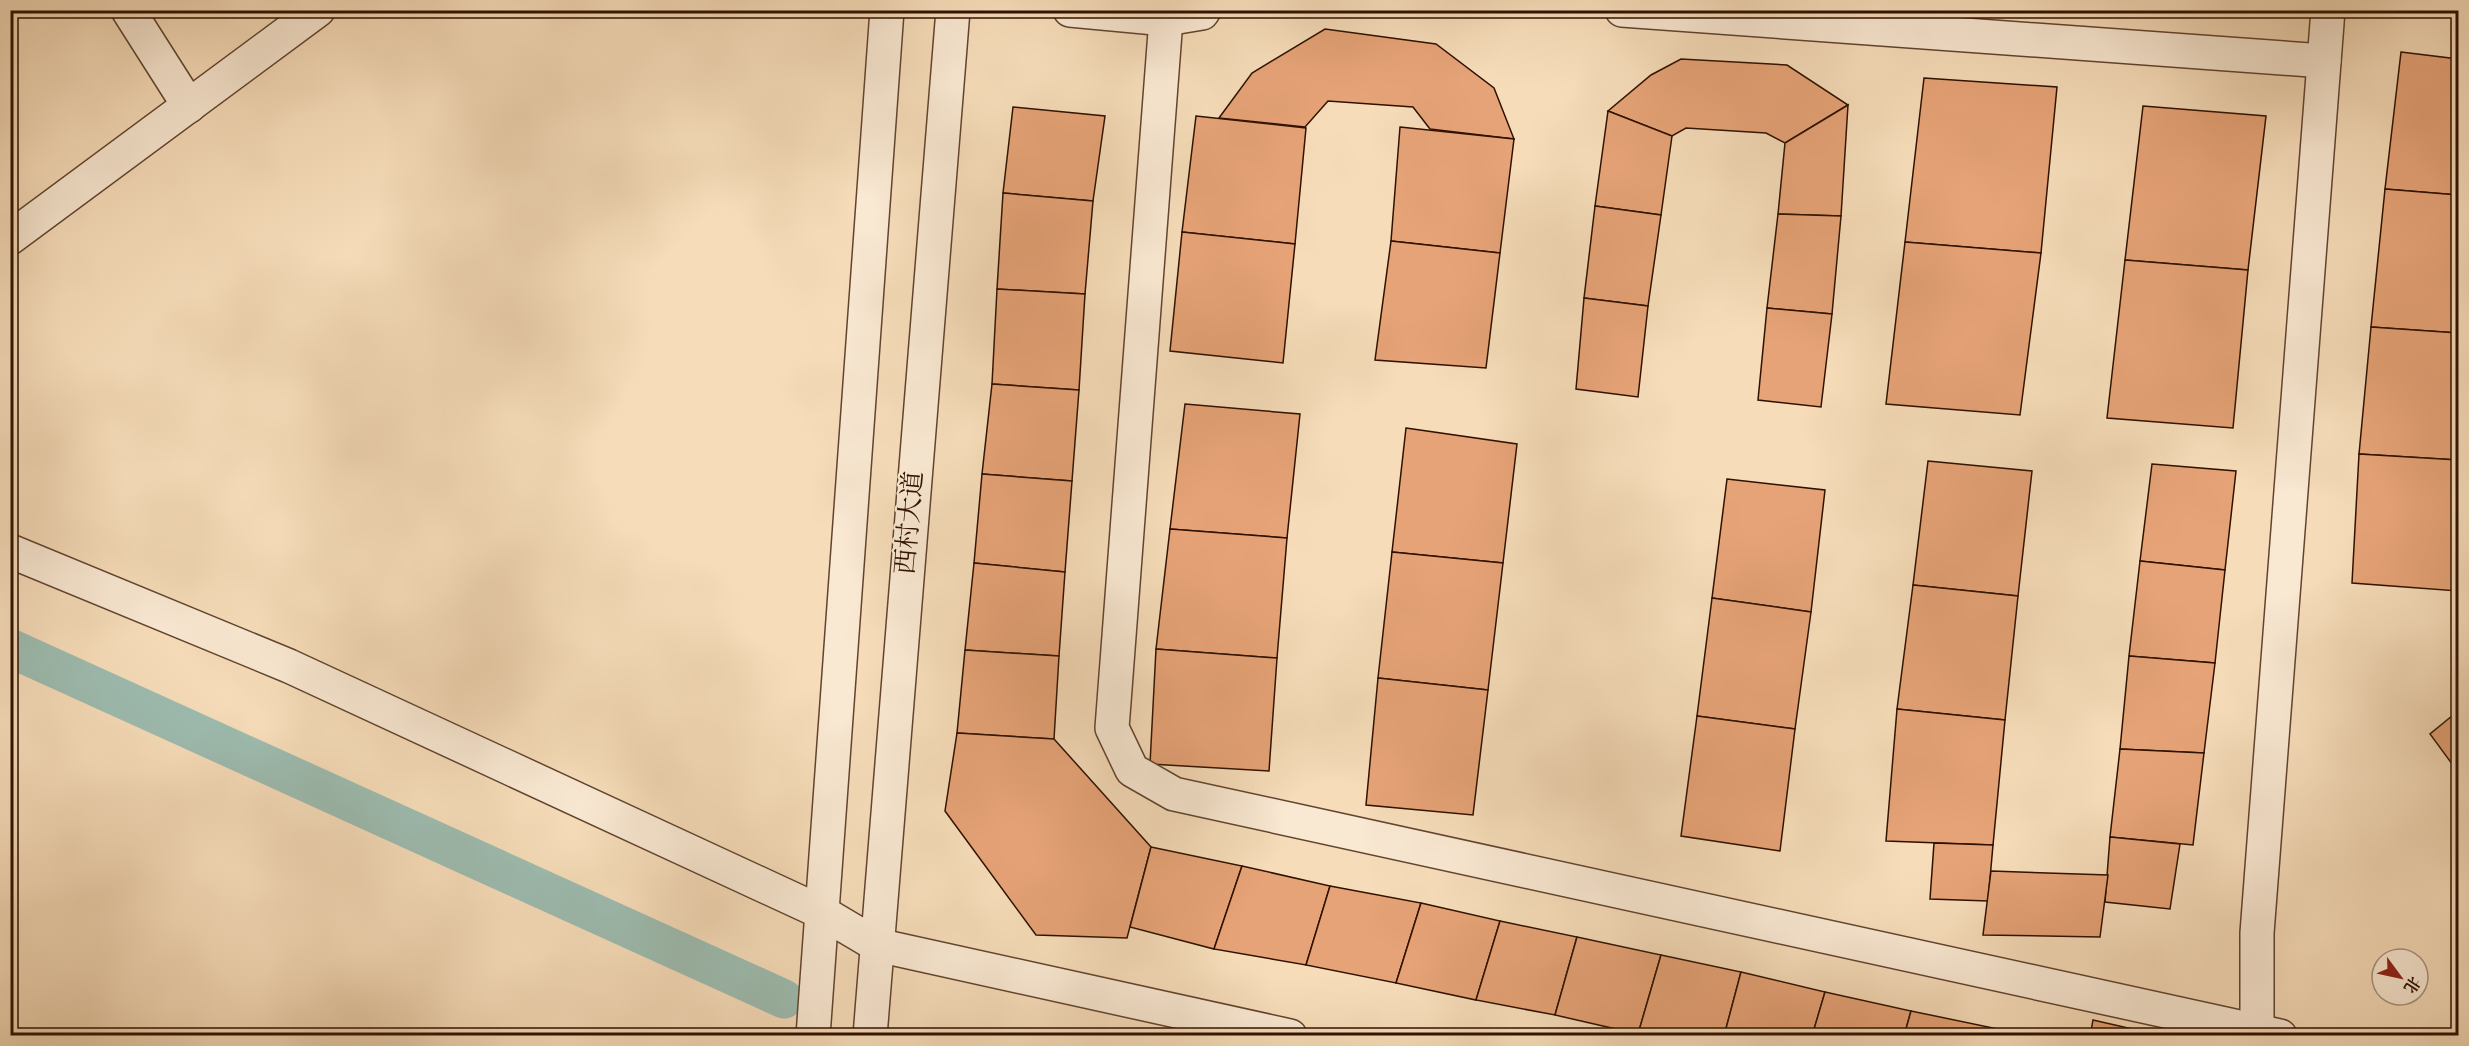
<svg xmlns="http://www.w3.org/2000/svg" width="2469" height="1046" viewBox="0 0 2469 1046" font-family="'Sorts Mill Goudy','Noto Serif SC',serif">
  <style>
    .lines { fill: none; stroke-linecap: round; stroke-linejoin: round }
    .canal { stroke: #9dbcb0; stroke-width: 39 }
    .building { fill: #e6a377; stroke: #2f1100; stroke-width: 1.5 }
    .minor-casing { stroke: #61442e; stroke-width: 36 }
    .tertiary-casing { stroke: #61442e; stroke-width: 36 }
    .minor { stroke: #f9e8d2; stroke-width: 33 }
    .tertiary { stroke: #f9e8d2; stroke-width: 33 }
    .labels { text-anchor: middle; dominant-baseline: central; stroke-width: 4.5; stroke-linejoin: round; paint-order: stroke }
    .street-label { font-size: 26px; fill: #2f1100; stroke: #f9e8d2 }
  </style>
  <rect width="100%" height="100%" fill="#f6dcb9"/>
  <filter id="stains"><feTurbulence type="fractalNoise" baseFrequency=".00333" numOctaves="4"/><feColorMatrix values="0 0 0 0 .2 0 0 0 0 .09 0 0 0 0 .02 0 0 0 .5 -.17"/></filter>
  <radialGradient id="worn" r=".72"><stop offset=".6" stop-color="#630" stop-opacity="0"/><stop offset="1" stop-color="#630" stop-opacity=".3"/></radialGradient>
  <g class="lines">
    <path class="canal" d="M10,648L784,999"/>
  </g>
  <g class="building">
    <path d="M1325,29L1436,44L1494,88L1514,139L1430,129L1413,107L1328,101L1305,127L1219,118L1252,73Z"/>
    <path d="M2401,52L2458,59V195L2385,189Z"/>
    <path d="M1681,59L1787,65L1848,105L1785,143L1766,133L1686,128L1672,136L1608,111L1651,75Z"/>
    <path d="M1924,78L2057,87L2041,253L1905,242Z"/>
    <path d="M1848,105L1841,216L1778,214L1785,143Z"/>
    <path d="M2143,106L2266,116L2248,270L2125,260Z"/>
    <path d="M1013,107L1105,116L1093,201L1003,193Z"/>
    <path d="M1608,111L1672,136L1661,215L1595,206Z"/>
    <path d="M1196,116L1306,128L1295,244L1182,232Z"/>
    <path d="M1400,127L1514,139L1500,253L1391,241Z"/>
    <path d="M2385,189L2458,195V333L2371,327Z"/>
    <path d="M1003,193L1093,201L1085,294L997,289Z"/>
    <path d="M1595,206L1661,215L1648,306L1584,298Z"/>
    <path d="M1778,214L1841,216L1832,314L1767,308Z"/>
    <path d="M1182,232L1295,244L1283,363L1170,351Z"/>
    <path d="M1391,241L1500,253L1486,368L1375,360Z"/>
    <path d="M1905,242L2041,253L2020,415L1886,404Z"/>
    <path d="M2125,260L2248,270L2233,428L2107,418Z"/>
    <path d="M997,289L1085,294L1079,390L992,384Z"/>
    <path d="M1584,298L1648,306L1638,397L1576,389Z"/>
    <path d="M1767,308L1832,314L1821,407L1758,400Z"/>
    <path d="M2371,327L2458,333V460L2359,454Z"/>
    <path d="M992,384L1079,390L1072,481L982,474Z"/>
    <path d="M1185,404L1300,414L1287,538L1170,529Z"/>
    <path d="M1406,428L1517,444L1503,563L1392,552Z"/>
    <path d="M2359,454L2458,460V591L2352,583Z"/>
    <path d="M1928,461L2032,471L2018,596L1913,585Z"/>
    <path d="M2152,464L2236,471L2225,570L2140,561Z"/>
    <path d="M982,474L1072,481L1065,572L974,563Z"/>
    <path d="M1727,479L1825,490L1811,612L1712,598Z"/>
    <path d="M1170,529L1287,538L1277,658L1156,649Z"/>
    <path d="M1392,552L1503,563L1488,690L1378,678Z"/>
    <path d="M2140,561L2225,570L2215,663L2129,656Z"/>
    <path d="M974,563L1065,572L1059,656L965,650Z"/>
    <path d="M1913,585L2018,596L2005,720L1897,709Z"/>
    <path d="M1712,598L1811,612L1795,729L1697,716Z"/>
    <path d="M1156,649L1277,658L1269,771L1150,764Z"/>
    <path d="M965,650L1059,656L1054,739L957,733Z"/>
    <path d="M2129,656L2215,663L2204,753L2120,749Z"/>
    <path d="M1378,678L1488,690L1473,815L1366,805Z"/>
    <path d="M1897,709L2005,720L1993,845L1886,841Z"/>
    <path d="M2458,711V772L2430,734Z"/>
    <path d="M1697,716L1795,729L1780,851L1681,836Z"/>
    <path d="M957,733L1054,739L1151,847L1127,938L1036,935L945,811Z"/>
    <path d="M2120,749L2204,753L2193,845L2110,837Z"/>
    <path d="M2110,837L2180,844L2170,909L2105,902Z"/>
    <path d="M1934,843L1993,845L1988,901L1930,899Z"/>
    <path d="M1151,847L1242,866L1214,949L1130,927Z"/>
    <path d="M1242,866L1330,886L1306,965L1214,949Z"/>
    <path d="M1991,871L2108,875L2100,937L1983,935Z"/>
    <path d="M1330,886L1421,903L1396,983L1306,965Z"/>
    <path d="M1421,903L1500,921L1476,1000L1396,983Z"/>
    <path d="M1500,921L1577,937L1555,1015L1476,1000Z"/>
    <path d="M1577,937L1661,955L1638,1034L1555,1015Z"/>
    <path d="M1661,955L1741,972L1724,1036L1638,1034Z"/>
    <path d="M1741,972L1825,992L1812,1036H1724Z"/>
    <path d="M1825,992L1911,1011L1904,1036H1812Z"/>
    <path d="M1911,1011L1998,1029L1996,1036H1904Z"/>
    <path d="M2093,1020L2163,1036H2090Z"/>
    <path d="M1998,1029L2027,1036H1996Z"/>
  </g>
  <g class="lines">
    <defs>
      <path id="minor" d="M128,10L189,106"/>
      <g id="tertiary">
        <path d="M1070,10L1166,19L1202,13L1204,10"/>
        <path d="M1161,10L1166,19L1112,728L1132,770L1174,794L2280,1036"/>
        <path d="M1622,10L2324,61"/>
        <path d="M10,238L318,10"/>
        <path d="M10,551L289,666L823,913L877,945L1290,1036"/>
        <path d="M2257,1030V933L2328,10"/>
        <path d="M813,1036L887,10"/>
        <path d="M870,1036L953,10"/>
      </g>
    </defs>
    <use href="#minor" class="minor-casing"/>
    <use href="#tertiary" class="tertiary-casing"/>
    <use href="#minor" class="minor"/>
    <use href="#tertiary" class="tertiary"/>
  </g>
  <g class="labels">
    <g class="street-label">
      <text transform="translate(911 523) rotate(-85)">西村大道</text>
    </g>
  </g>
  <rect width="2469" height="1046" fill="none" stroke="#f6dcb9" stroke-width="36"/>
  <rect x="12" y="12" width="2445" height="1022" fill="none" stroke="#2f1100" stroke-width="3"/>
  <rect x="18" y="18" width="2433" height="1010" fill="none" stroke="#2f1100" stroke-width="1.5"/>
  <g transform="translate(2400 977) rotate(123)"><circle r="28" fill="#f9e8d2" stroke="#a8927e" stroke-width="1.5"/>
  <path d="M0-4.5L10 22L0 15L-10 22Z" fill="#8f2418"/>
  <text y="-9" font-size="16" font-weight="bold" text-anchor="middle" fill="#2f1100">北</text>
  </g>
  <rect width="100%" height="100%" filter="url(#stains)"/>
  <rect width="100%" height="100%" fill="url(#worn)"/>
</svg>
